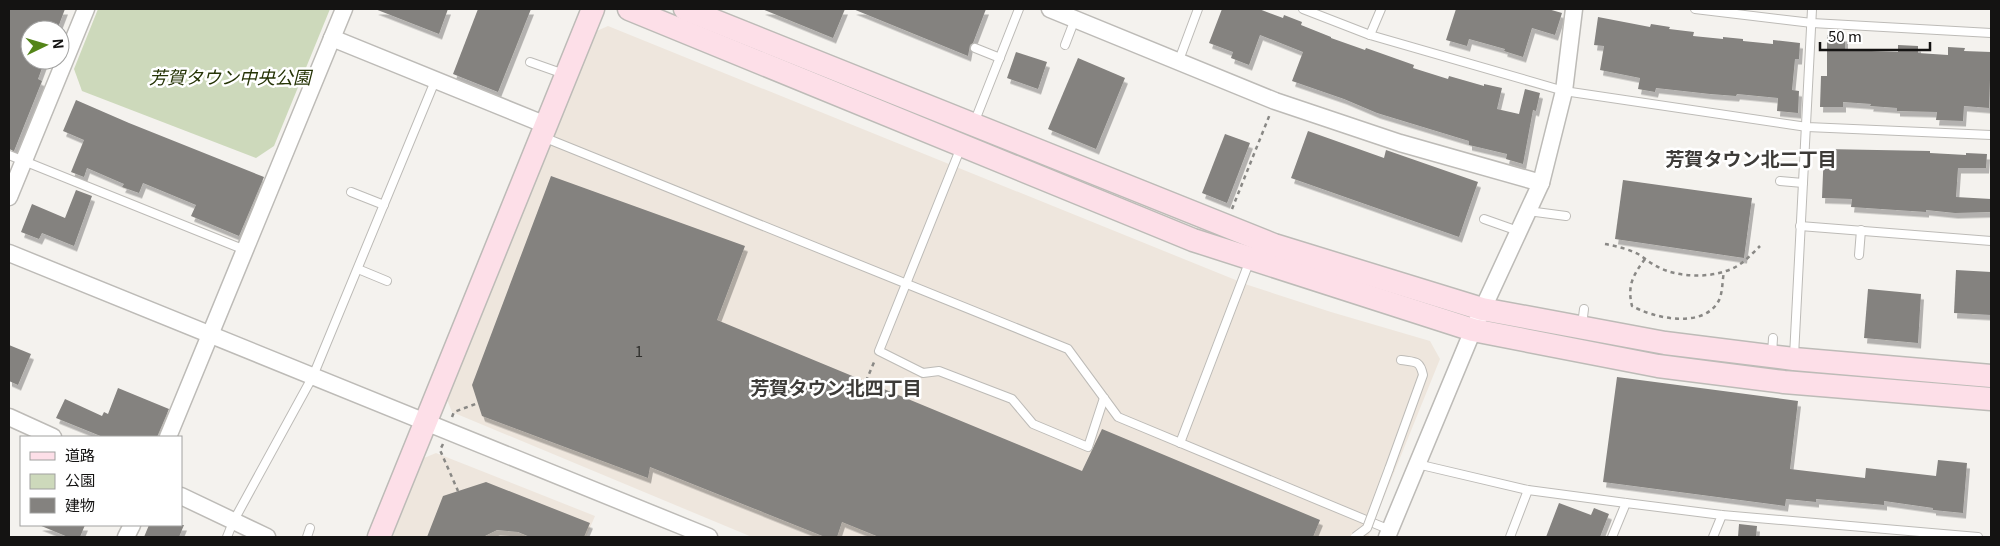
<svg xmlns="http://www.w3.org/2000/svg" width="2000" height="546" viewBox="0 0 2000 546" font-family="Georgia,'Noto Sans JP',serif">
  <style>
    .built { fill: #eee6dd }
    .green { fill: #cdd9bb }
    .building { fill: #84827f; filter: url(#shadow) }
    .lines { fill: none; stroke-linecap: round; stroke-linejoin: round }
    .lane-casing { stroke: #bdbbb7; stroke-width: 10 }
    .street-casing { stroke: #bdbbb7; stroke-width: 19 }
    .secondary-casing { stroke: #bdbbb7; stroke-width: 25 }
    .path { stroke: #898885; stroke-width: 2.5; stroke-dasharray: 4 4; stroke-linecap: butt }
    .lane { stroke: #fff; stroke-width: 8 }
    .street { stroke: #fff; stroke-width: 16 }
    .secondary { stroke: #fddfe8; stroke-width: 22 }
    .lane-bridge-casing { stroke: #bdbbb7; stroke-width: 10; stroke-linecap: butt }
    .lane-bridge { stroke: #fff; stroke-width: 8 }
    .labels { text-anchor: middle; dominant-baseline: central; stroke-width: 5; stroke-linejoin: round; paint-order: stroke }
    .number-label { font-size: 15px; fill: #302f2d }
    .park-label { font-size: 18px; font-style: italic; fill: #253305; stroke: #fff }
    .neighbourhood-label { font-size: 19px; font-weight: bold; fill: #3d3b38; stroke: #fff }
  </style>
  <defs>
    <filter id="shadow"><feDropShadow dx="3" dy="5.5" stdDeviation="0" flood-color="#0004"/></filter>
  </defs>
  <rect width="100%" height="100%" fill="#f4f2ee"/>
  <g class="built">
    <path d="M608,26L1248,285L1331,312L1430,341L1440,359L1368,537H752L452,412L444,392L590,34Z"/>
    <path d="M436,453L595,516L586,537H392L424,458Z"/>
  </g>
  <path class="green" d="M98,9H330L274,146L256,158L82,91L74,69Z"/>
  <g class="building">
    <path d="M9,9H65L57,30H30V60H45L38,79L42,81L14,151L9,149Z"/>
    <path d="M375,9H448L439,34Z"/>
    <path d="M478,9H531L498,92L453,74Z"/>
    <path d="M762,9H845L833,38Z"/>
    <path d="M853,9H986L973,43L970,45L968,56Z"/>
    <path d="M1222,9H1259L1283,18L1284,15L1302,22L1301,25L1331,37V38L1365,50L1366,48L1414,65L1413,68L1448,79L1449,76L1484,86V84L1502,88L1497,109L1519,114L1525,89L1540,93L1536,111L1533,110L1523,164L1506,159L1507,154L1469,145V141L1377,113L1344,99L1292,81L1303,52L1260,35L1249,65L1231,58L1233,52L1209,43Z"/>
    <path d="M1456,9H1548L1562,13L1555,35L1532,28L1523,57L1504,51L1505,49L1469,39L1467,46L1446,40Z"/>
    <path d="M1598,17L1650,27L1651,24L1670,27L1669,29L1694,32L1693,36L1723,39V37L1743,39V41L1773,44V40L1800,43L1799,59H1795L1792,90L1799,91L1798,113L1777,111L1778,98L1737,94L1736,96L1710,94L1656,88L1655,92L1638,89L1640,78L1600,70L1604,46L1594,45Z"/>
    <path d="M1827,35L1845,36V50L1898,52V45L1918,46V53L1948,55V47L1965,48L1964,51L1991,52L1989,108L1964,106L1963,121L1936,120L1937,112L1897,111V108L1870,106L1871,104L1843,102V107H1820L1821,76H1827Z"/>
    <path d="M1016,52L1047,62L1038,89L1007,78Z"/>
    <path d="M1078,58L1125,78L1096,149L1048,129Z"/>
    <path d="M76,100L129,123L264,177L239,236L191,216L196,205L143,183L139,193L122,187L124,184L87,168L84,177L71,172L84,140L63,131Z"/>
    <path d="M1308,131L1384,158L1386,150L1478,182L1459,237L1291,178Z"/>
    <path d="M1225,134L1250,143L1227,203L1202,193Z"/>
    <path d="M1824,149L1930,151V153L1966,155V153L1987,154L1986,168H1958L1956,197L1991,199V212L1955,213L1926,210V212L1851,207L1852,199L1822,198Z"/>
    <path d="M551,176L745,246L717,320L1082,471L1102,429L1320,520L1313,537H879L842,522L837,537H825L650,467L648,478L482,416L472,385Z"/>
    <path d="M1623,180L1752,198L1744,258L1615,239Z"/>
    <path d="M76,190L92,196L74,246L42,233L39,239L21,232L32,204L65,218Z"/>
    <path d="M1956,270L1991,272V315L1954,313Z"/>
    <path d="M1868,289L1921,294L1918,343L1864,338Z"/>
    <path d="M9,345L31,354L18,385L9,381Z"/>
    <path d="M1617,377L1798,401L1790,469L1865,478L1866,468L1936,476L1938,460L1967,463L1963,513L1933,510V508L1884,501V505L1816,499V502L1786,499L1785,506L1603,482Z"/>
    <path d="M118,388L169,409L157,437H103L56,418L65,399L102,416L104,412L108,414Z"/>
    <path d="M486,482L590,523L584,537H530L518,532L497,530L483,537H427L443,496Z"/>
    <path d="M1559,503L1591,515L1594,508L1609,514L1600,537H1546Z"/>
    <path d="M1739,524L1757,526L1756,537H1738Z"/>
    <path d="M39,525H85L80,537H68Z"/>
    <path d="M149,525H184L179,537H144Z"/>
  </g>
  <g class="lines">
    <defs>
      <g id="lane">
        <path d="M1303,9L1370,35L1564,91L1807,127L1991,135"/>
        <path d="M1695,9L1812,23L1991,33"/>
        <path d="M1370,35L1381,9"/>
        <path d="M1065,45L1075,19"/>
        <path d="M975,48L1000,58"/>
        <path d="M1179,60L1198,9"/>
        <path d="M530,62L564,74"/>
        <path d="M974,123L1019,9"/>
        <path d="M543,137L1068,349L1118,417L1390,530"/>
        <path d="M961,147L879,351L923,373L939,371L1012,399L1033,424L1088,447L1104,398"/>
        <path d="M9,155L245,250"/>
        <path d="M1780,181L1803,183"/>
        <path d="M351,192L384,205"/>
        <path d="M1528,211L1566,216"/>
        <path d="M1484,219L1518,231"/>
        <path d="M1800,226L1991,241"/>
        <path d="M1859,255L1861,230"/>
        <path d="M358,269L387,281"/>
        <path d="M1582,325L1584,309"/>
        <path d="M1772,354L1773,338"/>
        <path d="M1794,356L1812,9"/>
        <path d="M1180,443L1250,260"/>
        <path d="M1417,464L1528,490L1626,503L1722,515L1978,537"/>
        <path d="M1389,469L1423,375C1420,360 1415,362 1401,360"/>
        <path d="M227,537L233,522L313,376L435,81"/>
        <path d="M307,537L310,528"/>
        <path d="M1510,537L1528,490"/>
        <path d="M1612,537L1626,503"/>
        <path d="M1713,537L1722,515"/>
      </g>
      <g id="street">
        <path d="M1050,9L1275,101L1400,143L1541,183"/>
        <path d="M332,38L546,125"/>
        <path d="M9,197L86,9"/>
        <path d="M9,253L709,537"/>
        <path d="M9,417L53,437"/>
        <path d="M168,437L344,9"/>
        <path d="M181,496L267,537"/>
        <path d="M126,537L132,525"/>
        <path d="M1387,537L1473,330L1541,183L1564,91L1574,9"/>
      </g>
      <g id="secondary">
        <path d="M629,9L1193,240L1473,330L1658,366L1784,382L1991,399"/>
        <path d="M685,9L1274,245L1482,309L1665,343L1794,359L1991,376"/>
        <path d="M379,537L593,9"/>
      </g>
    </defs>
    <use href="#lane" class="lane-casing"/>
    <use href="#street" class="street-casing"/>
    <use href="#secondary" class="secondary-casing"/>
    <g class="path">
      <path d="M1232,209L1270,114"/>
      <path d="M1605,244C1616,246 1628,249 1638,254C1645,258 1651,264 1658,267C1677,277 1706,278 1726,271C1740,267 1750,256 1760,246"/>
      <path d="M1645,259C1633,275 1627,286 1632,306C1653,318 1702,329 1718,302C1723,294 1722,281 1724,272"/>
      <path d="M866,381L875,360"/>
      <path d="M452,417L454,412L478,403"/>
      <path d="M443,444L440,450L458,491"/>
    </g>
    <use href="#lane" class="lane"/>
    <use href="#street" class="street"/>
    <use href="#secondary" class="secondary"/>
    <defs>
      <path id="lane-bridge" d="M1355,537L1367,528L1389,469"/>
    </defs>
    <use href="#lane-bridge" class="lane-bridge-casing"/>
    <use href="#lane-bridge" class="lane-bridge"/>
  </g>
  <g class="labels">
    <g class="number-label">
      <text x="639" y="350">1</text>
    </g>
    <g class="park-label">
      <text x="230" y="76">芳賀タウン中央公園</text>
    </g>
    <g class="neighbourhood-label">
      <text x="1751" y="157">芳賀タウン北二丁目</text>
      <text x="836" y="386">芳賀タウン北四丁目</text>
    </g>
  </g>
  <rect width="2000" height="546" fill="none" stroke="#141312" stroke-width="20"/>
  <rect x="20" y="436" width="162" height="90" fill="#ffffff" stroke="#a1a1a0"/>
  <rect x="30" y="452" width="25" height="8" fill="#fddfe8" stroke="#a1a1a0"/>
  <text x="65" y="461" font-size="15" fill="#141312">道路</text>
  <rect x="30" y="474" width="25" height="15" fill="#cdd9bb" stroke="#a1a1a0"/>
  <text x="65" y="486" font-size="15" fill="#141312">公園</text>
  <rect x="30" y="498" width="25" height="15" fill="#84827f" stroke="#a1a1a0"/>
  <text x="65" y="511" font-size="15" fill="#141312">建物</text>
  <g transform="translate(45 45) rotate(85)"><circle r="24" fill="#ffffff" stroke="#a1a1a0"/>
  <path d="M0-4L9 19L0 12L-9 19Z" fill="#548518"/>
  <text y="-8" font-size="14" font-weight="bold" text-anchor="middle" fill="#141312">N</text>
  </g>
  <path d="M1820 42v8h110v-8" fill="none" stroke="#141312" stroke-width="2.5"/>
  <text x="1828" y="42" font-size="15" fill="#141312" stroke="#ffffff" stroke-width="4" paint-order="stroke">50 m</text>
</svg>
